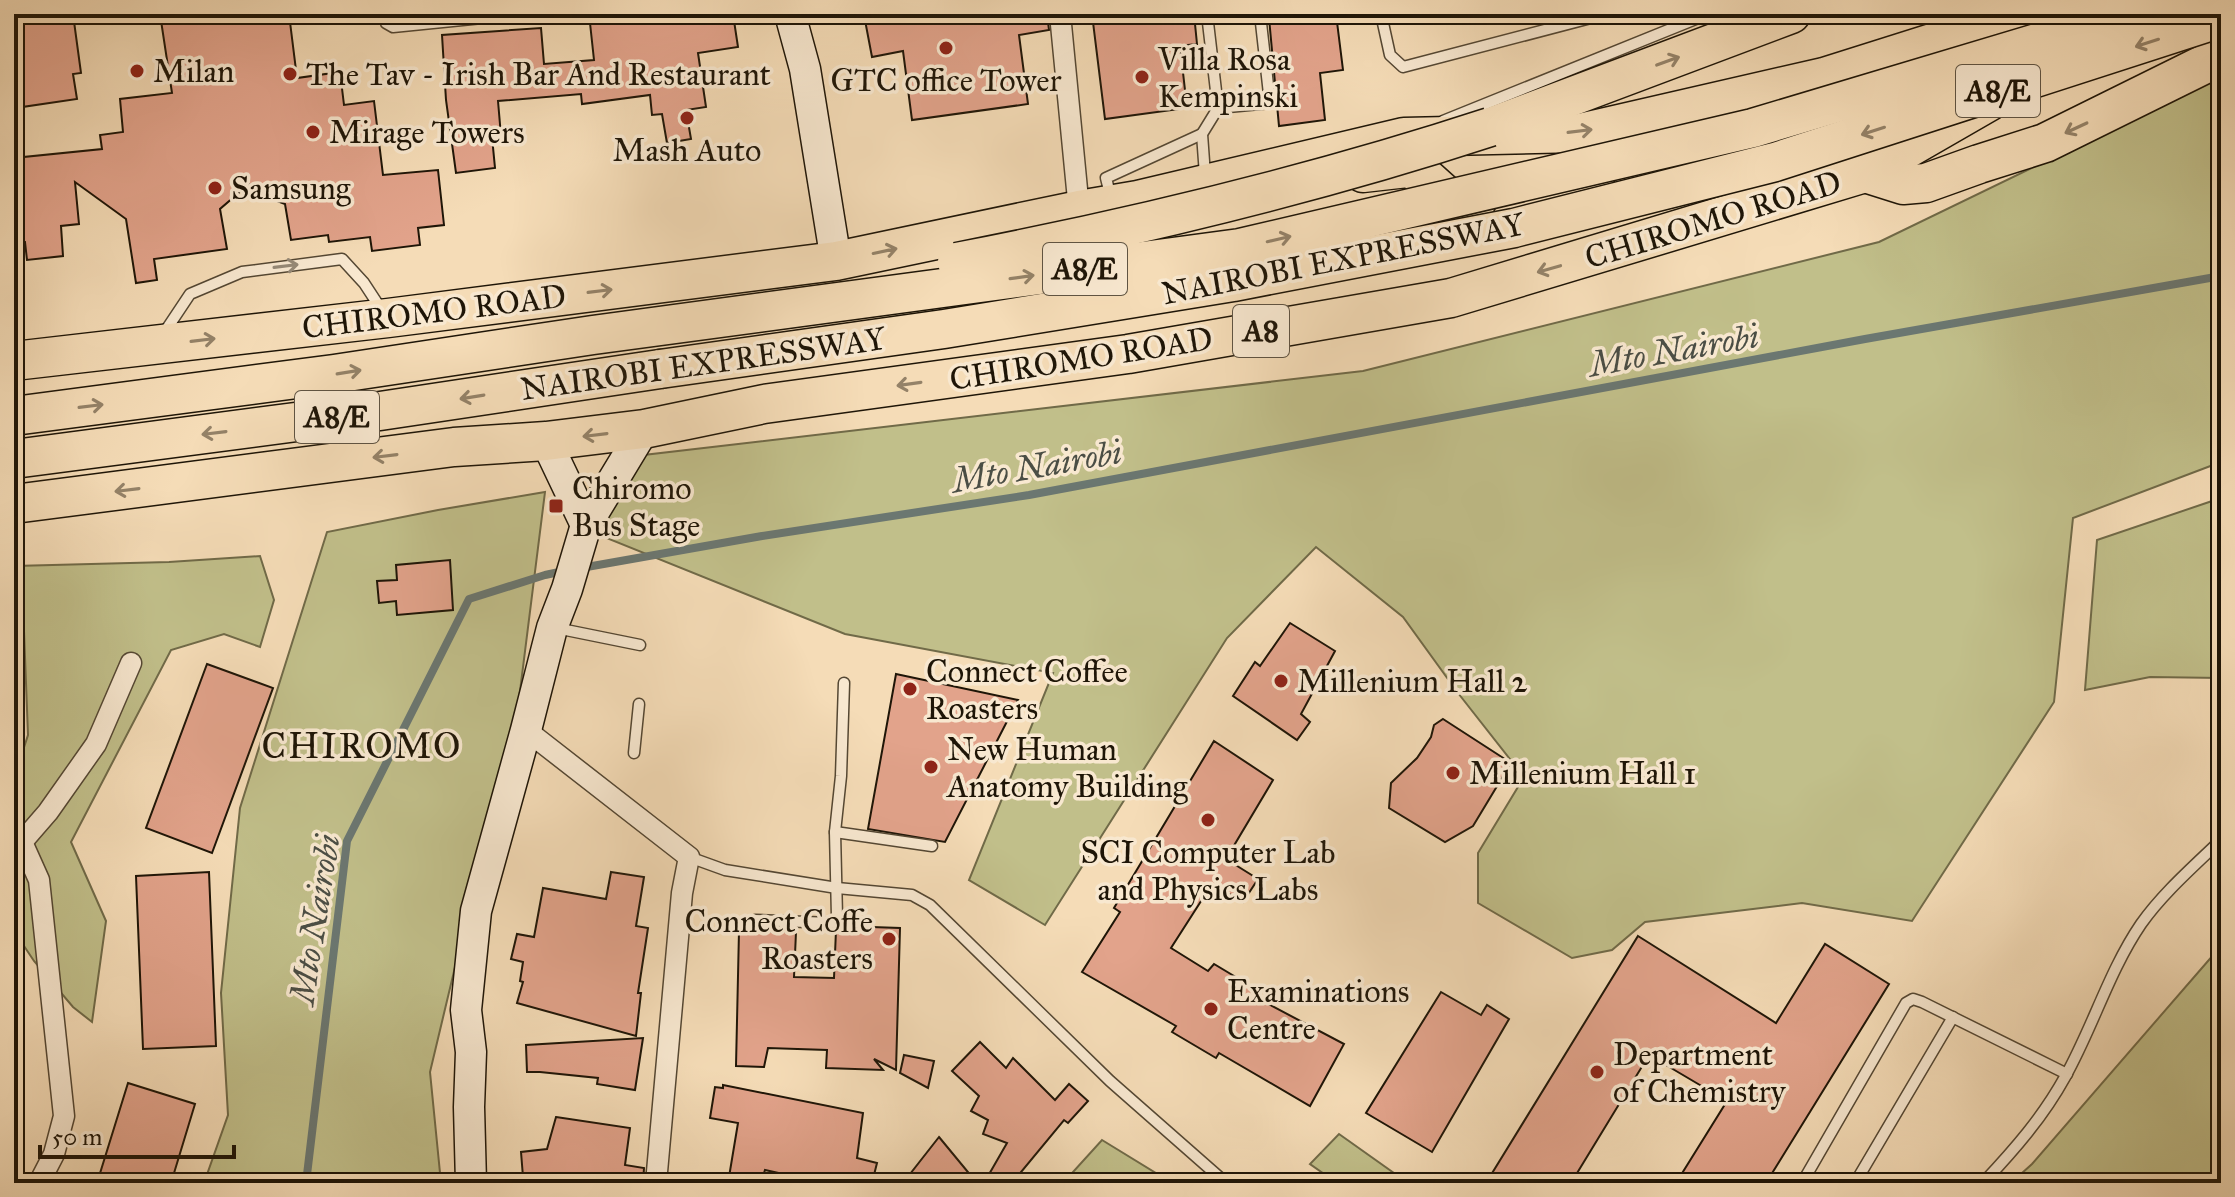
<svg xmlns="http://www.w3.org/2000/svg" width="2235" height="1197" viewBox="0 0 2235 1197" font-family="'IM FELL Great Primer',serif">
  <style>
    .green { fill: #c1bf8a; stroke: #706a48; stroke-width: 2 }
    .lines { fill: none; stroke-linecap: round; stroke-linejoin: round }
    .stream { stroke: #6b7771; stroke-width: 8 }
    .building { fill: #e2a38b; stroke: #1e1507; stroke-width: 2 }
    .lane-casing { stroke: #544733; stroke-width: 13 }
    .street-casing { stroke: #544733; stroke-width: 23 }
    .secondary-casing { stroke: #1e1507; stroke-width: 33 }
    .highway-casing { stroke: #1e1507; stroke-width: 41 }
    .lane { stroke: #f8e8d0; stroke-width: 10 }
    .street { stroke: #f8e8d0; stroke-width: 20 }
    .secondary { stroke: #f8e8d0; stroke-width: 30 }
    .highway { stroke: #f5dcb7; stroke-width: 38 }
    .highway-bridge-casing { stroke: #1e1507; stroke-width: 41; stroke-linecap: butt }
    .highway-bridge { stroke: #f5dcb7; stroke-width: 38 }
    .oneway { stroke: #948268 }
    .oneway2 { stroke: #968976 }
    .poi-dot { fill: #8f2418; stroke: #f8e8d0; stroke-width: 3 }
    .labels { text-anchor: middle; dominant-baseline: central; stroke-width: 7; stroke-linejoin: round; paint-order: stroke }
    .shield { fill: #f8e8d0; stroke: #5f5443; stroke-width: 2 }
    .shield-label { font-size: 30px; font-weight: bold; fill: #1e1507 }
    .poi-label { font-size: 32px; fill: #1e1507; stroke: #f8e8d0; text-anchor: start }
    .street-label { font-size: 32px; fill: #1e1507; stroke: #f8e8d0 }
    .water-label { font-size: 34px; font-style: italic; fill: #4b4e45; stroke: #f8e8d0 }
    .quarter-label { font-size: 36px; letter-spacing: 2px; fill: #1e1507; stroke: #f8e8d0 }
  </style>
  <rect width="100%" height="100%" fill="#f5dcb7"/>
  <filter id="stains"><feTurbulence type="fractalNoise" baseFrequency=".0025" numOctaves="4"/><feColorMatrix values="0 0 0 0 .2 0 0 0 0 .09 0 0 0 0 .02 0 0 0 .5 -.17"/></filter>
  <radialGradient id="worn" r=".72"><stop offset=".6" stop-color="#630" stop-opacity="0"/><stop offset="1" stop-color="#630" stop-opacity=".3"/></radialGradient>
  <g class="green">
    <path d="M2221,76V462L2073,518L2054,702L1912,921L1802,903L1645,922L1612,950L1572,958L1478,903V853L1524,777L1458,693L1403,617L1316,547L1227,638L1045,925L969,880L1053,673L845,634L599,535L618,458L1363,371L1879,242Z"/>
    <path d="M545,492L519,699L430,1072L441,1183H204L228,1115L221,993L240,808L327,532L438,510Z"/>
    <path d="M2221,498V678L2150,677L2085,690L2097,540Z"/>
    <path d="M260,556L274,600L260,647L224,634L171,650L71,842L106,921L92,1022L73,1007L34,961L14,931V778L28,735L24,631L14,609V566L169,562Z"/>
    <path d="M2221,946V1183H2011L2032,1164Z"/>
    <path d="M1339,1134L1408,1183H1337L1310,1164Z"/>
    <path d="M1102,1140L1159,1175L1163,1183H1063Z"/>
  </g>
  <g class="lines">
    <g class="stream">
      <path d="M581,568L762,536L1029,495L1865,339L2221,276"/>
      <path d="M306,1183L347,841L469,599L545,575L564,571"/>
    </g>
  </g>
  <g class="building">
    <path d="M46,14H73L81,73L73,74L77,99L22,107L14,51V18Z"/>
    <path d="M160,14H289L297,78L340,72L344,105L374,101L383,175L438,170L444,225L418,228L420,245L372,251L370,237L329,242L328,235L291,240L285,204L267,197L249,184L220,209L227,249L154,259L157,280L136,283L126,219L75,182L79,224L61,226L63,256L27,260L25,242L14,243V158L102,149L100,135L123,132L120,99L172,93Z"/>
    <path d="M649,14H733L738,47L698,53L706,107L686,110L691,139L667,143L662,114L652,115L650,95L582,104L581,94L498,101L501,136L492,137L495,168L456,173L446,100L442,35L541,28L544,64L594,60L590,23L650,16Z"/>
    <path d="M876,14H1047L1049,30L1019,35L1028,104L912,120L903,51L872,57L864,15Z"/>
    <path d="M1092,14H1194L1197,44L1180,46L1187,108L1105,119Z"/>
    <path d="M1279,14H1336L1343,70L1320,73L1325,120L1279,126L1269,18L1279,17Z"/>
    <path d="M450,560L453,610L397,615L396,601L379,603L377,581L397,580L396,565Z"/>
    <path d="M1290,623L1335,651L1301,714L1310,722L1297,740L1233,696L1255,662L1260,666Z"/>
    <path d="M207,664L273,688L212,853L146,828Z"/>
    <path d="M896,674L1018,700L945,842L868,829Z"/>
    <path d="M1443,719L1511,763L1473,826L1445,842L1389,808L1391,783L1417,758L1431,737L1434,725Z"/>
    <path d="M1214,741L1273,780L1226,859L1258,879L1243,902L1212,884L1171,948L1208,971L1214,964L1259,991L1255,997L1344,1044L1310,1106L1219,1053L1216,1058L1172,1032L1176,1026L1082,972L1120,912L1114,908Z"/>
    <path d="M209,872L216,1046L143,1049L136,876Z"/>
    <path d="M611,872L644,877L636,926L648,928L638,993H641L636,1036L517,1003L523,982L520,981L523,962L511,959L517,934L534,937L543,888L606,899Z"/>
    <path d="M842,926L900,928L896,1070L874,1059L883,1070L826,1068L827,1050L768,1048L764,1067L736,1066L739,931L796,932L794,977L834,978L836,930Z"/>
    <path d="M1638,936L1776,1023L1825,944L1889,984L1766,1183H1676L1727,1101L1649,1055L1571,1183H1486Z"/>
    <path d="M1441,992L1481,1015L1487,1005L1509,1019L1432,1152L1366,1113Z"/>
    <path d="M643,1038L635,1090L597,1084L598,1078L540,1072H527L526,1045Z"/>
    <path d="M980,1042L1006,1068L1013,1058L1055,1100L1069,1084L1088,1101L1068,1123L1064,1120L1012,1183H984L1007,1143L983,1134L988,1120L971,1111L979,1096L952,1071Z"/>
    <path d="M904,1055L934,1061L928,1088L900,1073Z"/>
    <path d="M128,1083L195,1104L171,1183H97Z"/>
    <path d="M723,1085L863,1113L857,1158L877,1163L872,1183H823L765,1170L761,1183H728L738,1123L710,1118L715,1087L723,1088Z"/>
    <path d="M556,1117L630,1128L625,1165L644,1168L643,1183H562L564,1174L523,1177L521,1152L547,1149Z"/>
    <path d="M939,1137L977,1183H903Z"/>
  </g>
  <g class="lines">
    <defs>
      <g id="lane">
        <path d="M385,14L386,23L393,27L522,14"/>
        <path d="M1381,14L1390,55L1403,67L1606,14"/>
        <path d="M1218,108L1270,103L1260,14"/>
        <path d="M1443,121L1708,14"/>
        <path d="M1205,175L1202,134L1218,108L1207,14"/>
        <path d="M1111,198L1106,178L1202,134"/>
        <path d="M164,333L190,294L242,272L342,259L364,283L383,312"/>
        <path d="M556,628L640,645"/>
        <path d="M634,753L639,704"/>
        <path d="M835,832L932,846"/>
        <path d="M689,857L725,870L837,888L912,895L930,905L1110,1081L1226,1183"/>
        <path d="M755,920L831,923L836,921L837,917L835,832L841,776L844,683"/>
        <path d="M1802,1183L1906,1003L1913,999L1922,1002L2067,1074"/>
        <path d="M1855,1183L1953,1017"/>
        <path d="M1983,1183C2014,1150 2043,1117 2065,1077C2093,1027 2109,971 2141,924C2163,893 2193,867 2221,840"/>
      </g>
      <g id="street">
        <path d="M1060,14L1079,210"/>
        <path d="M526,730L689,857L682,893L656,1183"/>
        <path d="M14,832L22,842L39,880L64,1116L54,1154L39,1183"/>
        <path d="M22,842L48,812L96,744L131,663"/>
      </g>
      <g id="secondary">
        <path d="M790,14L805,69L836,261"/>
        <path d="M546,441L586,525"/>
        <path d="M471,1183L469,1107L471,1052L466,1010L476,911L526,730L552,628L567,589L586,525L644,429"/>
      </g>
      <g id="highway">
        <path d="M1496,125L1791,14"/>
        <path d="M1363,173L1407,168L1421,173L1451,200L1461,204L1477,201"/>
        <path d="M1632,173L1713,158L1749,171L1753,180"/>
        <path d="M1865,173L1903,185L1926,183L1979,164L2045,143L2221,56"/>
        <path d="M14,361L388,318L836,261L1079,210L1138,200L1404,137L1580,133L1824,77L2024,14"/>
        <path d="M14,459L380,411L660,369"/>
        <path d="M14,504L454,447L546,441L644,429L764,404L1128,354L1451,298L1865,173L1990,101"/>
      </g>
    </defs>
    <use href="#lane" class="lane-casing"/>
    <use href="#street" class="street-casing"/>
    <use href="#secondary" class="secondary-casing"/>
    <use href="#highway" class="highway-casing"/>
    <use href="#lane" class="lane"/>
    <use href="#street" class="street"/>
    <use href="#secondary" class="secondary"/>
    <use href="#highway" class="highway"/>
    <defs>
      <g id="highway-bridge">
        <path d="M957,262C1137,227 1316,184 1490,127"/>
        <path d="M660,369L944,329L1233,282L1514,228L1775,162L2221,18"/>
        <path d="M14,416L334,374L593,335L1240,248L1753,128L2134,14"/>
      </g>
    </defs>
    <use href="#highway-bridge" class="highway-bridge-casing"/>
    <use href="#highway-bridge" class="highway-bridge"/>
  </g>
  <defs><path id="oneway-shaft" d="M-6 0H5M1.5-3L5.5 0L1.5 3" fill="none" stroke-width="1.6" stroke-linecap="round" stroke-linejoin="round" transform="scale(2)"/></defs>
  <g class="oneway">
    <use href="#oneway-shaft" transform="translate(2147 43) rotate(162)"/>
    <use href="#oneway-shaft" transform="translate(1668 61) rotate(-20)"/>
    <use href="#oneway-shaft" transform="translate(2076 128) rotate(155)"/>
    <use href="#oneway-shaft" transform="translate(1580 131) rotate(-7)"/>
    <use href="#oneway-shaft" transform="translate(1873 131) rotate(162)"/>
    <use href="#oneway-shaft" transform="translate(1279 239) rotate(-13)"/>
    <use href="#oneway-shaft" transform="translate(885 251) rotate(-12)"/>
    <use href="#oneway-shaft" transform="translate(1549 269) rotate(164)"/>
    <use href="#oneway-shaft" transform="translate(1022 277) rotate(-8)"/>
    <use href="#oneway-shaft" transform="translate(600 291) rotate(-7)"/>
    <use href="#oneway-shaft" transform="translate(203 340) rotate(-7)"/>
    <use href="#oneway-shaft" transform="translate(349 372) rotate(-9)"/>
    <use href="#oneway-shaft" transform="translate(909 384) rotate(172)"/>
    <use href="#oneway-shaft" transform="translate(472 397) rotate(171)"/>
    <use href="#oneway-shaft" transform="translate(91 406) rotate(-7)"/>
    <use href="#oneway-shaft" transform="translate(214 433) rotate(173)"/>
    <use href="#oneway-shaft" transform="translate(595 435) rotate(173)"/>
    <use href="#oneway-shaft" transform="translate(385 456) rotate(173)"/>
    <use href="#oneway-shaft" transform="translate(127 490) rotate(173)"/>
  </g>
  <use class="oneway2" href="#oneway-shaft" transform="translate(286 266) rotate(-7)"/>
  <g class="poi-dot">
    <circle cx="946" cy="48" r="8"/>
    <circle cx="137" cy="71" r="8"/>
    <circle cx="290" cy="74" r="8"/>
    <circle cx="1142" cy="77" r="8"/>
    <circle cx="687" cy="118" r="8"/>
    <circle cx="313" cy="132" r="8"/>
    <circle cx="215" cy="188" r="8"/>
    <rect x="548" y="498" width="16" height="16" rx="4"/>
    <circle cx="1281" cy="681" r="8"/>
    <circle cx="910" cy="689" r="8"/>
    <circle cx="931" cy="767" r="8"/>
    <circle cx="1453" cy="773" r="8"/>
    <circle cx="1208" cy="820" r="8"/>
    <circle cx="889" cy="939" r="8"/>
    <circle cx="1211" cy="1009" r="8"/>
    <circle cx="1597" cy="1072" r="8"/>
  </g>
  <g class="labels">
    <g class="shield">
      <rect x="1956" y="65" width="84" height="52" rx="6"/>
      <rect x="1043" y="243" width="84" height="52" rx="6"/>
      <rect x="1233" y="305" width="56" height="52" rx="6"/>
      <rect x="295" y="391" width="84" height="52" rx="6"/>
    </g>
    <g class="shield-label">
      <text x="1998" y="91">A8/E</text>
      <text x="1085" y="269">A8/E</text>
      <text x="1261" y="331">A8</text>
      <text x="337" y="417">A8/E</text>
    </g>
    <g class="poi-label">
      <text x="1158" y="59">Villa Rosa<tspan x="1158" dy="37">Kempinski</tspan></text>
      <text x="153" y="71">Milan</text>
      <text x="306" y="74">The Tav - Irish Bar And Restaurant</text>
      <text x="946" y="80" text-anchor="middle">GTC office Tower</text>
      <text x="329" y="132">Mirage Towers</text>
      <text x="687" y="150" text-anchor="middle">Mash Auto</text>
      <text x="231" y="188">Samsung</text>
      <text x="572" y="488">Chiromo<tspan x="572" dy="37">Bus Stage</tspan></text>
      <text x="926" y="671">Connect Coffee<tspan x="926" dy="37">Roasters</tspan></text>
      <text x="1297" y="681">Millenium Hall 2</text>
      <text x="947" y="749">New Human<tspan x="947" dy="37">Anatomy Building</tspan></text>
      <text x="1469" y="773">Millenium Hall 1</text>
      <text x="1208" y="852" text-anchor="middle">SCI Computer Lab<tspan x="1208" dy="37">and Physics Labs</tspan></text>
      <text x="873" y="921" text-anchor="end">Connect Coffe<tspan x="873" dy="37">Roasters</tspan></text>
      <text x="1227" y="991">Examinations<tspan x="1227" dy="37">Centre</tspan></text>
      <text x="1613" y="1054">Department<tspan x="1613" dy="37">of Chemistry</tspan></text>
    </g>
    <g class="street-label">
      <text transform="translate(1713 220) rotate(-17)">CHIROMO ROAD</text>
      <text transform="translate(1343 259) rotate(-11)">NAIROBI EXPRESSWAY</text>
      <text transform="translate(434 312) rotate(-7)">CHIROMO ROAD</text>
      <text transform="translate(1081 359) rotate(-9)">CHIROMO ROAD</text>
      <text transform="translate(703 364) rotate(-8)">NAIROBI EXPRESSWAY</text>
    </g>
    <g class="water-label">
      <text transform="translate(1674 350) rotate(-10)">Mto Nairobi</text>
      <text transform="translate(1037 466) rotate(-10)">Mto Nairobi</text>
      <text transform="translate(315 919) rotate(-81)">Mto Nairobi</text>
    </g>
    <g class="quarter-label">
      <text x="362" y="746">CHIROMO</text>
    </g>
  </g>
  <rect width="2235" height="1197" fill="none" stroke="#f5dcb7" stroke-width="48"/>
  <rect x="16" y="16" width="2203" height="1165" fill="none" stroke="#1e1507" stroke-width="4"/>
  <rect x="24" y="24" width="2187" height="1149" fill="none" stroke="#1e1507" stroke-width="2"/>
  <path d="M40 1145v12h194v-12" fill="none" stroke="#1e1507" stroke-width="4"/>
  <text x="52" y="1145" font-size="24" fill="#1e1507" stroke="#f8e8d0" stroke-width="6" paint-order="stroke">50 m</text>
  <rect width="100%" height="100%" filter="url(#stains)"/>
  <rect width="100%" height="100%" fill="url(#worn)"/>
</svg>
